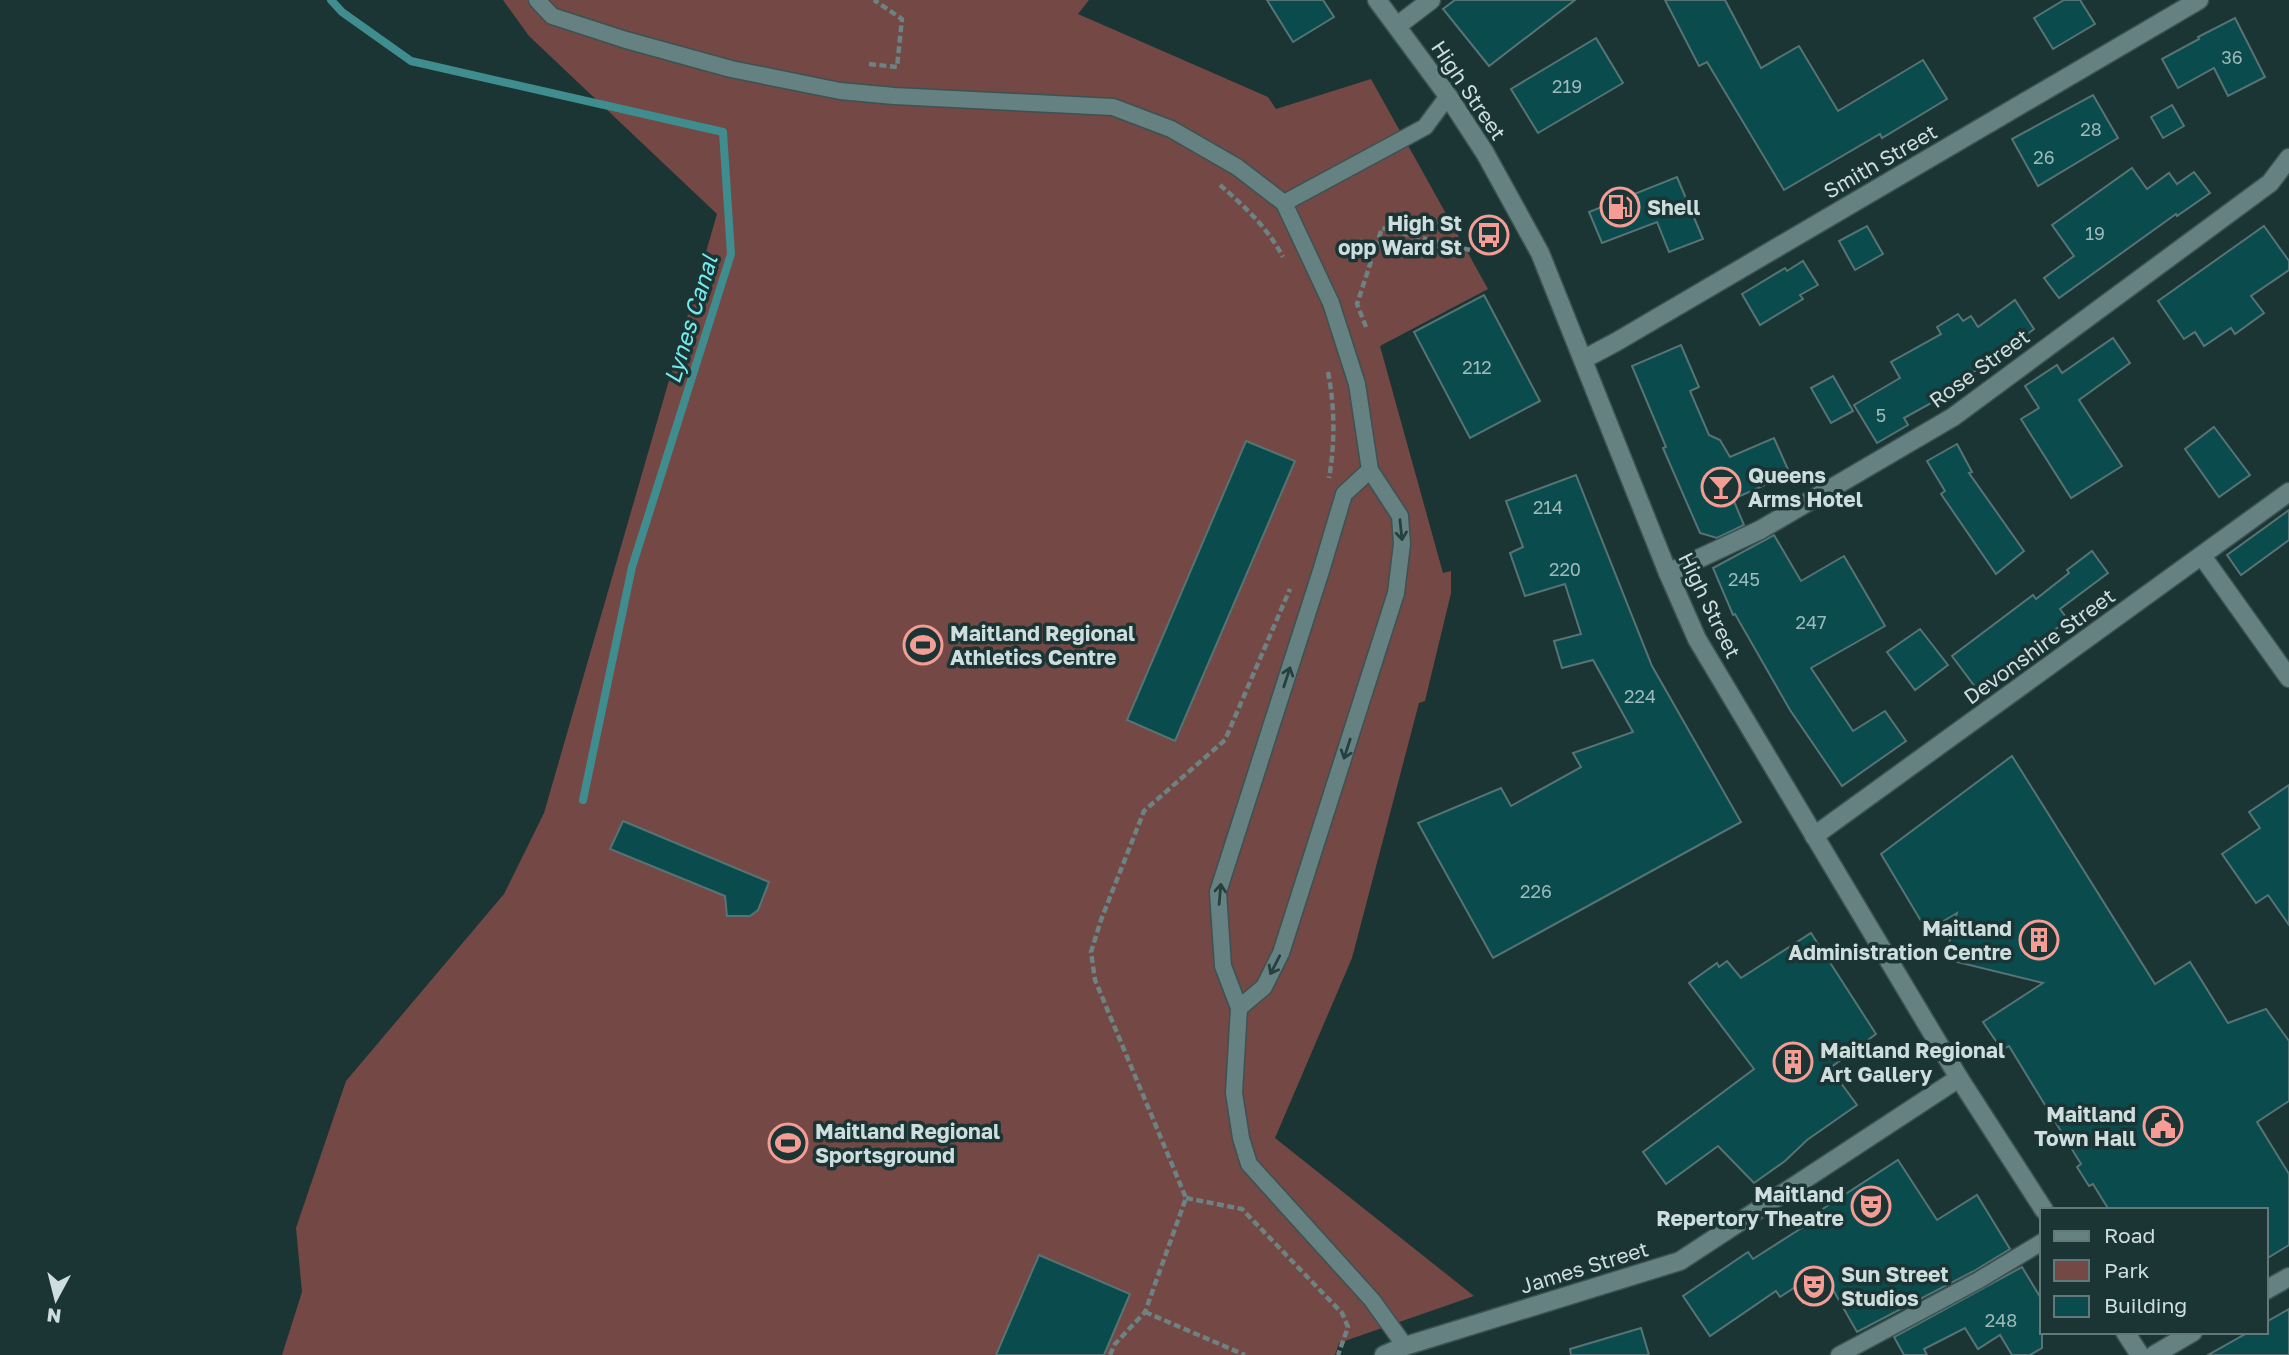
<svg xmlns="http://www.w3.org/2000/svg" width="2289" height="1355" viewBox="0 0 2289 1355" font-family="'Golos Text',sans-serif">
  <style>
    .green { fill: #744844 }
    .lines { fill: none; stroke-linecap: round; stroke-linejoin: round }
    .stream { stroke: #3f8d8f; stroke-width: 8 }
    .building { fill: #0a4c4e; stroke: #577373; stroke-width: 2 }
    .service-casing { stroke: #3c5253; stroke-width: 19 }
    .minor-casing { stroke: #3c5253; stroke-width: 21 }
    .secondary-casing { stroke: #3c5253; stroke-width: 21 }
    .path { stroke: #6d8282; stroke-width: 4.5; stroke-dasharray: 7 3.5; stroke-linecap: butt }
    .service { stroke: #658181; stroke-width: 16 }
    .minor { stroke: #658181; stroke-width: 18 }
    .secondary { stroke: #658181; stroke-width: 18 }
    .oneway { stroke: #264040 }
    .labels { text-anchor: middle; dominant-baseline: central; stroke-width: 7; stroke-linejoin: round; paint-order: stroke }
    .number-label { font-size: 18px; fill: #9db9b9 }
    .street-label { font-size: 21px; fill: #cedddd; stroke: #1b3535 }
    .poi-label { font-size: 21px; font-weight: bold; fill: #cedddd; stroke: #1b3535; text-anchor: start }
    .water-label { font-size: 23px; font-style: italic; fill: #76ebee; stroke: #1b3535 }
  </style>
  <rect width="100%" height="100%" fill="#1b3535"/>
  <path class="green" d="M503,0H1089L1078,14L1268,97L1276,109L1371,79L1488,289L1380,346L1443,573L1451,571V593L1425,701L1419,703L1352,958L1275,1138L1474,1296L1339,1343L1335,1355H282L302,1292L296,1228L346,1081L504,894L544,813L717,214L529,36Z"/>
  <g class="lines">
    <path class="stream" d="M331,0L342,12L411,61L723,132L731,254L632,567L583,800"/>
  </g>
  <g class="building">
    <path d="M1267,0H1323L1334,17L1293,42Z"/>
    <path d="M1455,0H1575L1489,66L1443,9Z"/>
    <path d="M1665,0H1725L1761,68L1799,46L1838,111L1923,60L1947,99L1882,138L1880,134L1784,190L1707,62L1699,66Z"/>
    <path d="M2064,0H2080L2095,24L2053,49L2034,18Z"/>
    <path d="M2235,18L2265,77L2228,96L2214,68L2178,88L2162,59L2199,39L2198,37Z"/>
    <path d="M1596,38L1623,83L1538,133L1511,89Z"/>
    <path d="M2093,95L2118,138L2038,186L2012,139Z"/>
    <path d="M2172,105L2184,126L2163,138L2151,117Z"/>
    <path d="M2132,168L2147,189L2169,173L2177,184L2194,172L2210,193L2177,216L2176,214L2059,298L2044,278L2074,256L2052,225Z"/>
    <path d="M1677,177L1703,239L1669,252L1657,222L1602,243L1589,212Z"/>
    <path d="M1867,226L1883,254L1855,270L1839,241Z"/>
    <path d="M2264,226L2289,261V270L2251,296L2264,313L2235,334L2231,328L2204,346L2195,332L2184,339L2158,301Z"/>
    <path d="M1803,261L1818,285L1800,295L1803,299L1760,325L1742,294L1785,268L1787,271Z"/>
    <path d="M1484,295L1540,401L1470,438L1414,332Z"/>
    <path d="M2015,300L2034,329L1994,359L1952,386L1955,390L1904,418L1908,425L1877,443L1854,405L1900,378L1891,362L1941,334L1937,327L1958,314L1963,321L1971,316L1978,327Z"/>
    <path d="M2113,338L2130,363L2079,400L2122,466L2071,498L2021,419L2039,408L2025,386L2057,365L2062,373Z"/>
    <path d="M1681,345L1699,387L1690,391L1709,435L1720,440L1730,457L1774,438L1790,474L1733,499L1744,525L1717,538L1700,533L1663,448L1666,447L1632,366Z"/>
    <path d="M1833,376L1853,411L1831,423L1811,388Z"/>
    <path d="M2214,427L2250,475L2219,497L2185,449Z"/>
    <path d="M1246,441L1295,461L1175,741L1127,720Z"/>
    <path d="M1957,444L1972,472L1969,473L2024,551L1996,574L1941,494L1945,491L1927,461Z"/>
    <path d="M1576,475L1652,666L1741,822L1493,958L1418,823L1501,788L1511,806L1581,767L1573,753L1633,732L1593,660L1562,668L1554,641L1581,634L1565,584L1525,596L1510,553L1523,547L1506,501Z"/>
    <path d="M2289,510V540L2241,575L2227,555Z"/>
    <path d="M1774,535L1801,581L1844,556L1885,626L1811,668L1853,731L1885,711L1906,741L1842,786L1790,710L1735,614L1733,615L1713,568Z"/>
    <path d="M2092,551L2108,573L2060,609L2068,620L1976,688L1952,656L2033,595L2036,599L2069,573L2067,570Z"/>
    <path d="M1920,629L1948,665L1915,690L1887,652Z"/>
    <path d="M2012,756L2155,984L2190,962L2228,1023L2266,1009L2289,1041V1101L2257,1122L2289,1174V1245L2266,1259V1210H2109L2093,1184L2089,1186L2077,1167L2081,1164L2009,1046L2002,1050L1983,1022L2043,983L1945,959L1957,913L1927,931L1881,854Z"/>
    <path d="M2289,785V925L2268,895L2256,903L2222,854L2260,828L2249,812Z"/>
    <path d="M623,821L769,882L758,910L750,916H727L725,896L610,849Z"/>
    <path d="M1811,933L1876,1034L1830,1068L1857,1105L1807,1140L1785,1161L1754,1183L1718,1146L1666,1184L1643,1152L1754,1069L1689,983L1717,963L1719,967L1727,961L1741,978Z"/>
    <path d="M1898,1160L1937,1220L1977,1195L2010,1249L1974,1271L1857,1332L1832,1288L1803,1303L1794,1288L1780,1297L1776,1291L1710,1336L1683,1296L1748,1252L1753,1259L1800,1229L1821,1216L1818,1212Z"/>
    <path d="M1039,1255L1130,1294L1104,1355H996Z"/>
    <path d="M2022,1267L2042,1300V1348L2030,1355H2012L2000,1335L1978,1349L1965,1328L1924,1349L1927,1355H1904L1894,1337Z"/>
    <path d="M2289,1309V1355H2208L2249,1332H2266V1322Z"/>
    <path d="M1641,1328L1649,1355H1571L1570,1349Z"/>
  </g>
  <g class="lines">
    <defs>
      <g id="service">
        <path d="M537,0L552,16L626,40L731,69L840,91L894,96L1113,107L1171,129L1237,167L1284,203L1331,303L1357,384L1370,470L1400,516L1402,544L1396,593L1281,953L1264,987L1239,1008"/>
        <path d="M1284,203L1425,127L1448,96"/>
        <path d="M1370,470L1344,494L1321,571L1218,892L1223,966L1239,1008L1234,1093L1241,1138L1249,1164L1372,1300L1405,1346"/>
        <path d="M1839,1355L1979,1280L2042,1242"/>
      </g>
      <g id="minor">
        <path d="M1397,26L1431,0"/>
        <path d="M1584,359L1616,342L2199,0"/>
        <path d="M2202,556L2289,678"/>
        <path d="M1668,573L1760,530L1953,417L2270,183L2289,158"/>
        <path d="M1814,836L2289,492"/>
        <path d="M2266,1290L2289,1277"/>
        <path d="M1384,1355L1405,1346L1680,1261L1959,1078"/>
        <path d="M2154,1355L2193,1332"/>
      </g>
      <g id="secondary">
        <path d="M1377,0L1448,96L1485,153L1540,253L1668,573L1697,639L1959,1078L2044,1210"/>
        <path d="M2125,1332L2140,1355"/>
      </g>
    </defs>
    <use href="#service" class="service-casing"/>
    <use href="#minor" class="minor-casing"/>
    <use href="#secondary" class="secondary-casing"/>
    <g class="path">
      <path d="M869,64L897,67L902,19L874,0"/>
      <path d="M1220,185C1244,206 1268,228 1283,257"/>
      <path d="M1366,327L1357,304L1382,228L1470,250"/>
      <path d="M1328,372C1335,407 1335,444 1329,478"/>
      <path d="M1186,1198L1242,1209L1342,1313L1348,1327L1338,1355"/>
      <path d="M1145,1312L1245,1355"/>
      <path d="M1110,1355L1115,1344L1145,1312L1186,1198L1095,980L1091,952L1101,920L1144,811L1225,740L1290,589"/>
    </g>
    <use href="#service" class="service"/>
    <use href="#minor" class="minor"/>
    <use href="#secondary" class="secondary"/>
  </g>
  <defs><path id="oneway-shaft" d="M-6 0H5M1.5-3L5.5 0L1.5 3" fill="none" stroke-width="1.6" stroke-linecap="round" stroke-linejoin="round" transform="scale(1.75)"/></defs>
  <g class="oneway">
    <use href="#oneway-shaft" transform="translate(1401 530) rotate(84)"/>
    <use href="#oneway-shaft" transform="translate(1287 677) rotate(-72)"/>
    <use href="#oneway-shaft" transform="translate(1347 749) rotate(108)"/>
    <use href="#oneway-shaft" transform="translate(1220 894) rotate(-85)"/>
    <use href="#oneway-shaft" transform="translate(1275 965) rotate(117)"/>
  </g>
  <defs>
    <symbol id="fuel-ring" viewBox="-11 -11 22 22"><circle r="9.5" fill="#1b3535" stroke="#f59c94" stroke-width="1.5"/><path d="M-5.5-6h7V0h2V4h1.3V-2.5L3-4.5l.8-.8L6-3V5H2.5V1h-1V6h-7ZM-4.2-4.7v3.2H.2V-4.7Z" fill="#f59c94"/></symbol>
    <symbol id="bus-ring" viewBox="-11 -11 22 22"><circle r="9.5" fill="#1b3535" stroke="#f59c94" stroke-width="1.5"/><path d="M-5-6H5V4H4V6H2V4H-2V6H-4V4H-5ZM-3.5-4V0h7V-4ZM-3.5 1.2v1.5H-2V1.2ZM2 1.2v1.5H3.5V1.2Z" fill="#f59c94"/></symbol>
    <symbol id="bar-ring" viewBox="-11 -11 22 22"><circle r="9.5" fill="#1b3535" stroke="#f59c94" stroke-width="1.5"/><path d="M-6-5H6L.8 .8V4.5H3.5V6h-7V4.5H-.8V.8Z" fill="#f59c94"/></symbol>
    <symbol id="stadium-ring" viewBox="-11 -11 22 22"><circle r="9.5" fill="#1b3535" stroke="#f59c94" stroke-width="1.5"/><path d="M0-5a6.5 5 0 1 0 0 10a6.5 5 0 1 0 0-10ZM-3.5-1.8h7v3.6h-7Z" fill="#f59c94"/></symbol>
    <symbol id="building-ring" viewBox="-11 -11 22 22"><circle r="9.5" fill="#1b3535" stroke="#f59c94" stroke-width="1.5"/><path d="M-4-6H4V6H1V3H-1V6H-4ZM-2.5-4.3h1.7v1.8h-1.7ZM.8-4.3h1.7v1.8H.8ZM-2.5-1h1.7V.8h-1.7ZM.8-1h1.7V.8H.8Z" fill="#f59c94"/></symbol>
    <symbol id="civic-ring" viewBox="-11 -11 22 22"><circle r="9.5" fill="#1b3535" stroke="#f59c94" stroke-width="1.5"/><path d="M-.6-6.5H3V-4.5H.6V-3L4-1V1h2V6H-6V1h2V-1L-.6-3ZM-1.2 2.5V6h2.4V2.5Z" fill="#f59c94"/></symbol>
    <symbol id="theatre-ring" viewBox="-11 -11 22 22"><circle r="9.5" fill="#1b3535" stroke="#f59c94" stroke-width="1.5"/><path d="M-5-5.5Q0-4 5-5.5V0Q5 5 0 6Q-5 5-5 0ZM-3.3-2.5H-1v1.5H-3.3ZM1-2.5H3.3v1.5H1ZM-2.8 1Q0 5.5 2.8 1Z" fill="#f59c94"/></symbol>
  </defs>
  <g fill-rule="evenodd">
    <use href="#fuel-ring" x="1598" y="185" width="44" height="44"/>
    <use href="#bus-ring" x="1467" y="213" width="44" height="44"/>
    <use href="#bar-ring" x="1699" y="465" width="44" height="44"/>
    <use href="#stadium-ring" x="901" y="623" width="44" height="44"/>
    <use href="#building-ring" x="2017" y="918" width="44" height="44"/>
    <use href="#building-ring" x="1771" y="1040" width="44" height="44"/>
    <use href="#civic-ring" x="2141" y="1104" width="44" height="44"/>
    <use href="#stadium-ring" x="766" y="1121" width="44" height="44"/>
    <use href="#theatre-ring" x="1849" y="1184" width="44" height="44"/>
    <use href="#theatre-ring" x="1792" y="1264" width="44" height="44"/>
  </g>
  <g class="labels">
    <g class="number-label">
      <text x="2232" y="57">36</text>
      <text x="1567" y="86">219</text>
      <text x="2091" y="129">28</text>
      <text x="2044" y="157">26</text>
      <text x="2095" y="233">19</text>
      <text x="1477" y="367">212</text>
      <text x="1881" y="415">5</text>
      <text x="1548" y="507">214</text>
      <text x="1565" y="569">220</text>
      <text x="1744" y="579">245</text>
      <text x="1811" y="622">247</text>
      <text x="1640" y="696">224</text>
      <text x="1536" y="891">226</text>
      <text x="2001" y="1320">248</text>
    </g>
    <g class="street-label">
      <text transform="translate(1469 90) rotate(56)">High Street</text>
      <text transform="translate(1880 161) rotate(-30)">Smith Street</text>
      <text transform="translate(1979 368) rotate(-36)">Rose Street</text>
      <text transform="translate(1710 605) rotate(64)">High Street</text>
      <text transform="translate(2039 646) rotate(-36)">Devonshire Street</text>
      <text transform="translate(1584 1267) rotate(-17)">James Street</text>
    </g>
    <g class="poi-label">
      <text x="1647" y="207">Shell</text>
      <text x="1462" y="223" text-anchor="end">High St<tspan x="1462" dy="24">opp Ward St</tspan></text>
      <text x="1748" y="475">Queens<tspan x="1748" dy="24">Arms Hotel</tspan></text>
      <text x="950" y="633">Maitland Regional<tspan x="950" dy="24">Athletics Centre</tspan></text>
      <text x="2012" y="928" text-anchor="end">Maitland<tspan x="2012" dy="24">Administration Centre</tspan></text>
      <text x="1820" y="1050">Maitland Regional<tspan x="1820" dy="24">Art Gallery</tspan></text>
      <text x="2136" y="1114" text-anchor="end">Maitland<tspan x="2136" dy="24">Town Hall</tspan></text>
      <text x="815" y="1131">Maitland Regional<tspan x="815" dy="24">Sportsground</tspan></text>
      <text x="1844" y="1194" text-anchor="end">Maitland<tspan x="1844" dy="24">Repertory Theatre</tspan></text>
      <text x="1841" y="1274">Sun Street<tspan x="1841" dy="24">Studios</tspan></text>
    </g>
    <g class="water-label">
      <text transform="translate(690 319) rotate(-73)">Lynes Canal</text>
    </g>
  </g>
  <rect x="2040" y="1208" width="228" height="126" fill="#1b3535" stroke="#637878" stroke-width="2"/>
  <rect x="2054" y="1231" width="35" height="10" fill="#658181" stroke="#637878" stroke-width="2"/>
  <text x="2104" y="1243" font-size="21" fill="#cedddd">Road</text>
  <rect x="2054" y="1260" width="35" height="21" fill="#744844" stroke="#637878" stroke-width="2"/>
  <text x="2104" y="1278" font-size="21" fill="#cedddd">Park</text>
  <rect x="2054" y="1296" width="35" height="21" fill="#0a4c4e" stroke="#637878" stroke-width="2"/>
  <text x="2104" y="1313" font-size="21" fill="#cedddd">Building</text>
  <g transform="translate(56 1299) rotate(187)" stroke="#1b3535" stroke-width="5" paint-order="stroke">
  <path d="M0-5L12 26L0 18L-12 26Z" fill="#cedddd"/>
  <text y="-10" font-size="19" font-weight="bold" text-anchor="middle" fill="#cedddd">N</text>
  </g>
</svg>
